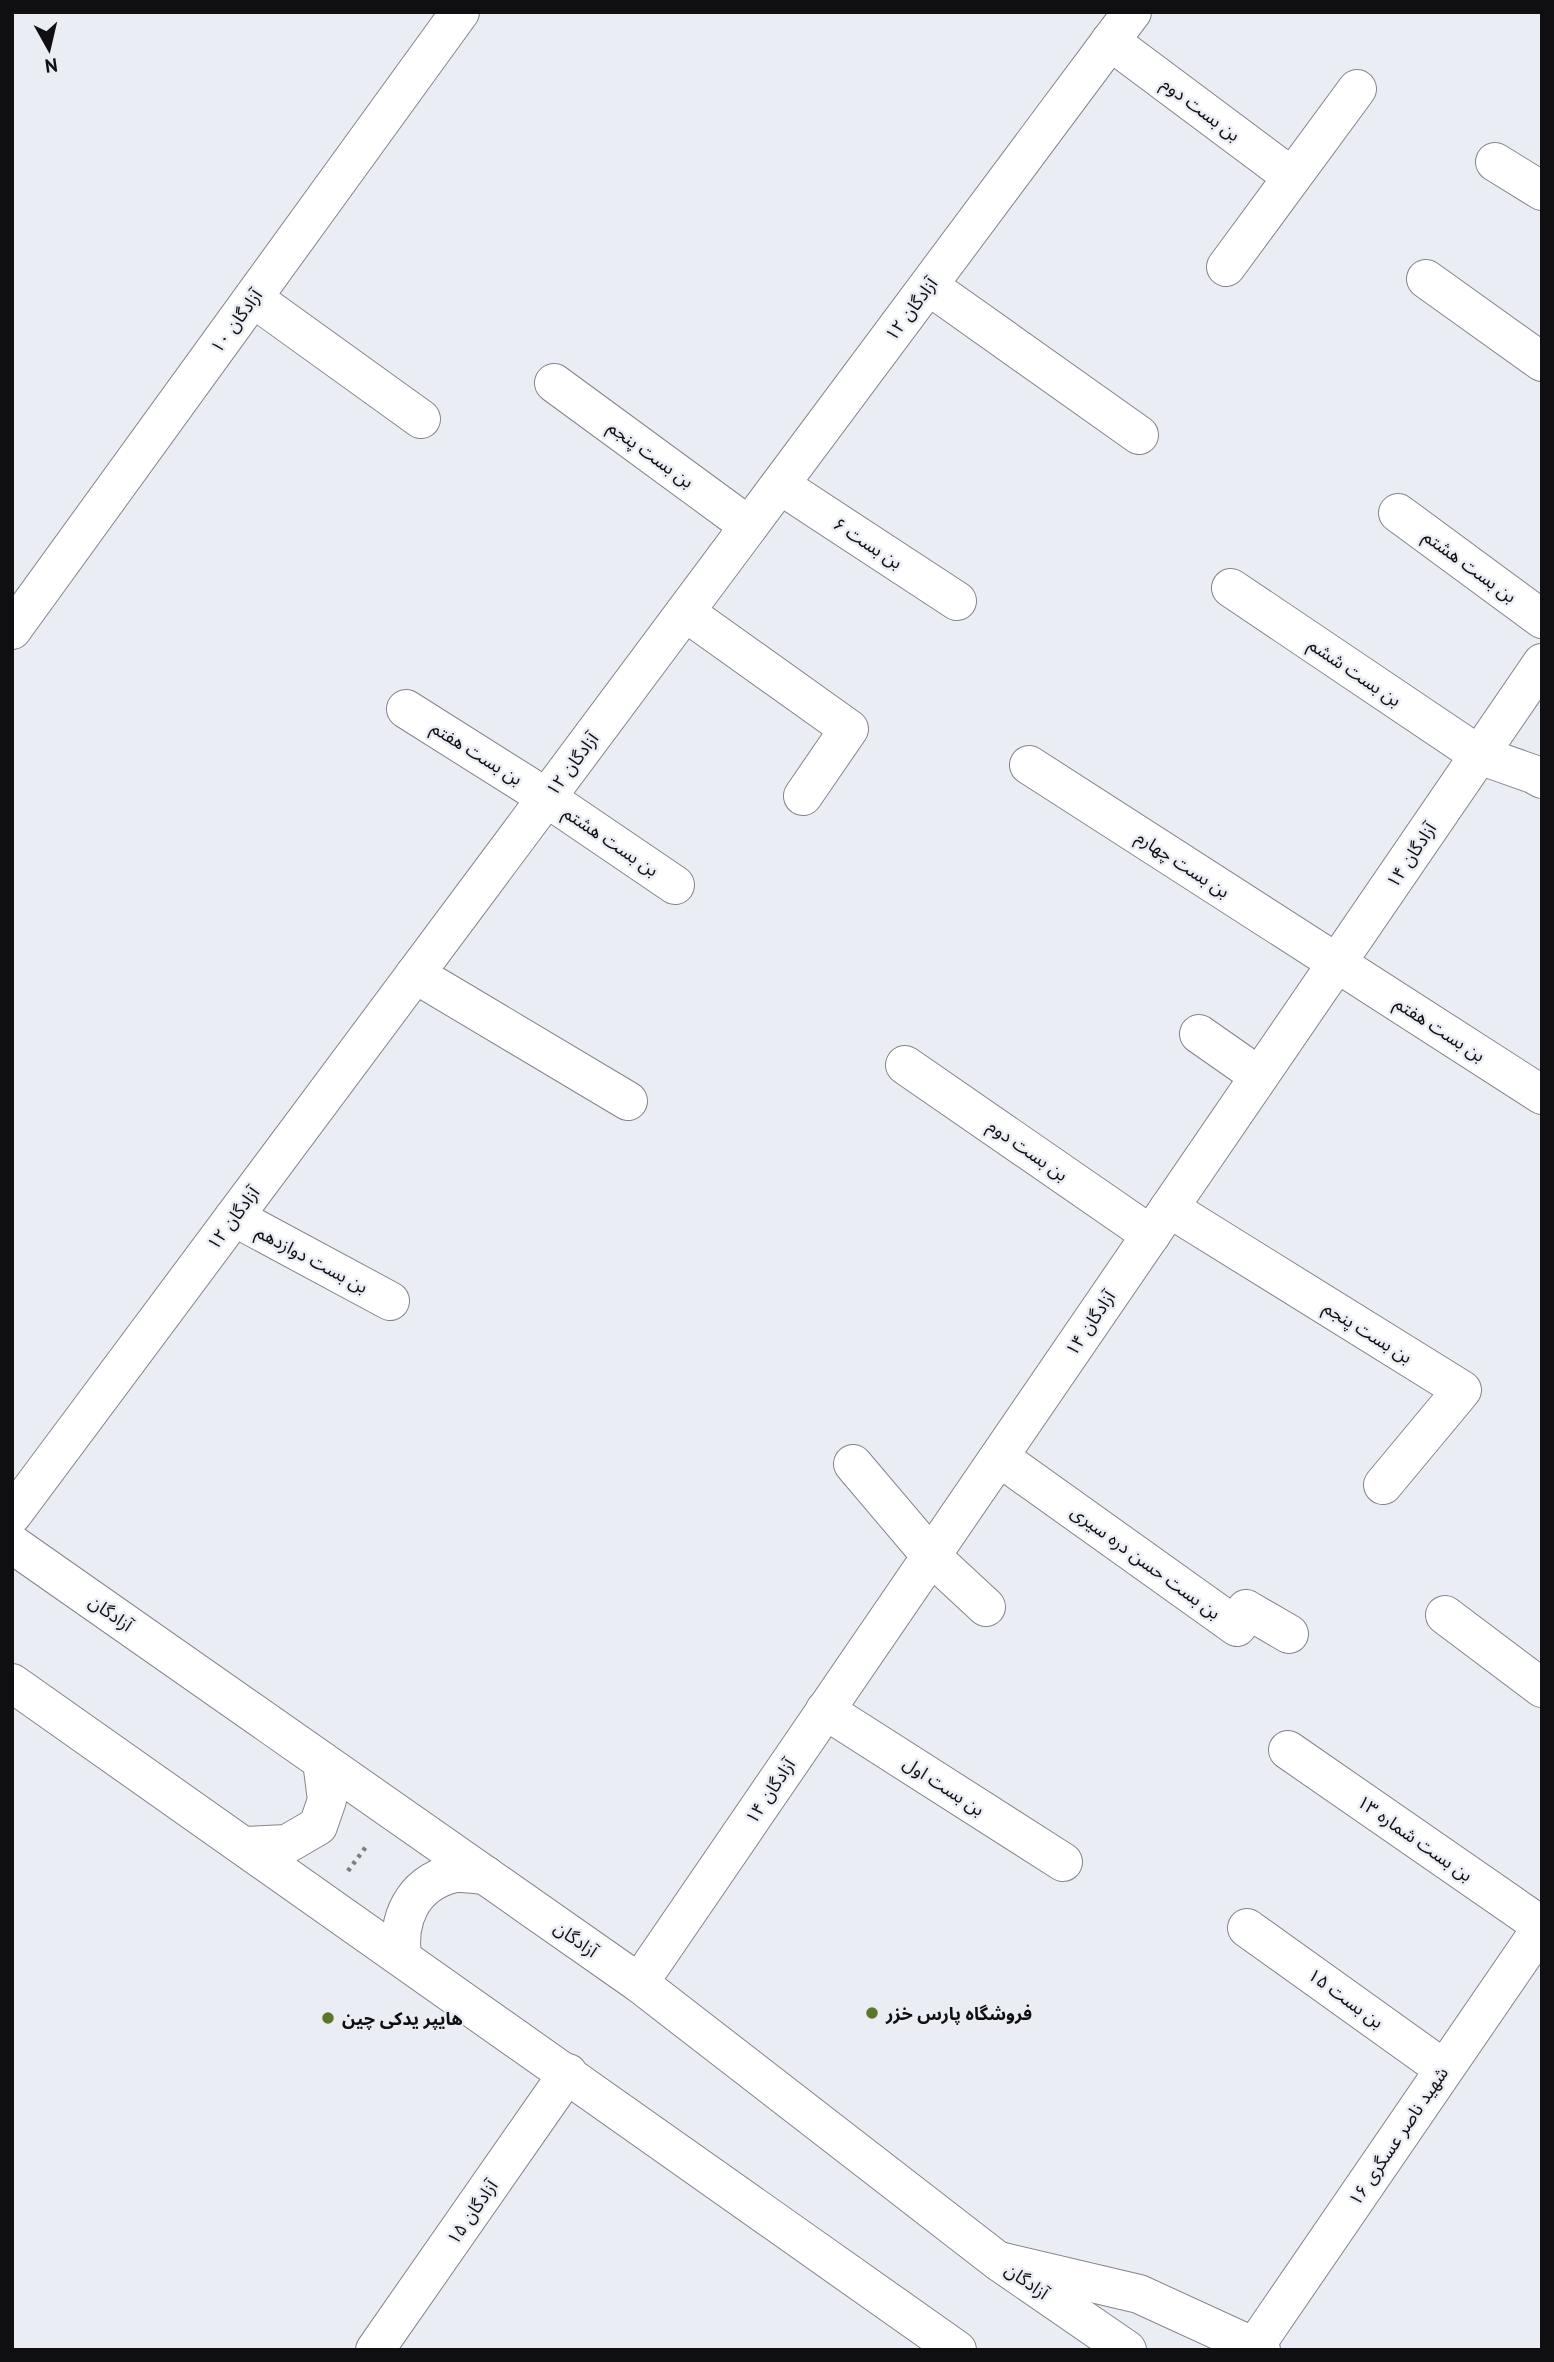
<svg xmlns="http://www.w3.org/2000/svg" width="1554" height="2362" viewBox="0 0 1554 2362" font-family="'PT Sans','Noto Sans Arabic',sans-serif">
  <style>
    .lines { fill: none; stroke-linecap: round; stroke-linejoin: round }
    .minor-casing { stroke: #84858b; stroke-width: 40 }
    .secondary-casing { stroke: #84858b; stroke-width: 40 }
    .primary-casing { stroke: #84858b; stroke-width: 40 }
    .path { stroke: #7c7d82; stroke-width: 4.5; stroke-dasharray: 3.5 5; stroke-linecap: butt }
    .minor { stroke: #fff; stroke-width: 38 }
    .secondary { stroke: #fff; stroke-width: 38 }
    .primary { stroke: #fff; stroke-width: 38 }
    .poi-dot { fill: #59762b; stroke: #ebedf4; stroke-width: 2.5 }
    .labels { text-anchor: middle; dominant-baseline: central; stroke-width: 5; stroke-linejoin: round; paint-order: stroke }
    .street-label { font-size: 18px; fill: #0f0f11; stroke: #ebedf4 }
    .poi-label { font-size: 18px; font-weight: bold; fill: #0f0f11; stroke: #ebedf4; text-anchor: start }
  </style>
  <rect width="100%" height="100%" fill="#ebedf4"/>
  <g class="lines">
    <defs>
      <g id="minor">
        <path d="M1110,41L1292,177"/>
        <path d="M1495,162L1542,191"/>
        <path d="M1226,267L1357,89"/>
        <path d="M1426,279L1542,362"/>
        <path d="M929,286L1139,435"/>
        <path d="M253,298L421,419"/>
        <path d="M554,383L749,526"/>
        <path d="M780,485L957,601"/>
        <path d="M1398,513L1542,619"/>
        <path d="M1231,588L1479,755L1533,774L1542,779"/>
        <path d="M685,612L849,729L803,796"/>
        <path d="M12,630L460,12"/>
        <path d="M406,709L547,798L675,885"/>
        <path d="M1029,765L1542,1095"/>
        <path d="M415,974L628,1101"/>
        <path d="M1199,1034L1259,1076"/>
        <path d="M905,1065L1151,1235"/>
        <path d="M1169,1208L1462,1390L1383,1485"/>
        <path d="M234,1217L390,1301"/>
        <path d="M999,1457L1237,1627L1246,1609L1289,1634"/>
        <path d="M853,1464L931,1556L986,1607"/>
        <path d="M12,1515L1132,12"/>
        <path d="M1445,1615L1542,1688"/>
        <path d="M825,1710L1063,1862"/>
        <path d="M1288,1750L1542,1926"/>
        <path d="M1247,1928L1444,2069"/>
        <path d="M639,1983L1542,663"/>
        <path d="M1255,2346L1542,1927"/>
        <path d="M375,2350L568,2073"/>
      </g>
      <path id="secondary" d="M999,2261L1139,2294L1261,2350"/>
      <g id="primary">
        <path d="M12,1544L639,1983L998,2261L1127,2350"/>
        <path d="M12,1683L957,2350"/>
        <path d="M245,1846L287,1844L318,1826L327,1800L322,1761"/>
        <path d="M402,1957C397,1919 412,1885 451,1874C461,1871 475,1875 485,1875"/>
      </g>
    </defs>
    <use href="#minor" class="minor-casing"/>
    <use href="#secondary" class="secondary-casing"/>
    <use href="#primary" class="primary-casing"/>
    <path class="path" d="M348,1871L368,1844"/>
    <use href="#minor" class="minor"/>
    <use href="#secondary" class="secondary"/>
    <use href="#primary" class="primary"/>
  </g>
  <g class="poi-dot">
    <circle cx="872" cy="2013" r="7"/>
    <circle cx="328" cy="2018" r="7"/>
  </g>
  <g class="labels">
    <g class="street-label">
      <text transform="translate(1201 109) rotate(37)">بن بست دوم</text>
      <text transform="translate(911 309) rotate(-53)">۱۲ آزادگان</text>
      <text transform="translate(236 321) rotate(-54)">۱۰ آزادگان</text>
      <text transform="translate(651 454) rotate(36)">بن بست پنجم</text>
      <text transform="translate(868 543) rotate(33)">بن بست ۶</text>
      <text transform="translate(1470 566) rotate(36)">بن بست هشتم</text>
      <text transform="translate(1355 672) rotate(34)">بن بست ششم</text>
      <text transform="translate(477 753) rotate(32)">بن بست هفتم</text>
      <text transform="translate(572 764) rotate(-53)">۱۲ آزادگان</text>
      <text transform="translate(611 841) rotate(34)">بن بست هشتم</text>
      <text transform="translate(1411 855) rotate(-56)">۱۴ آزادگان</text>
      <text transform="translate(1183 864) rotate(33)">بن بست چهارم</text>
      <text transform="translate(1440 1029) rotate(33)">بن بست هفتم</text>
      <text transform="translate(1028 1150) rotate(35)">بن بست دوم</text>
      <text transform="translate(233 1218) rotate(-53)">۱۲ آزادگان</text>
      <text transform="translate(312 1259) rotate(28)">بن بست دوازدهم</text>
      <text transform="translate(1090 1323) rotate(-56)">۱۴ آزادگان</text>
      <text transform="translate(1368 1332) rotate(32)">بن بست پنجم</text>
      <text transform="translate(1146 1562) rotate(36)">بن بست حسن دره سیری</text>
      <text transform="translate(111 1613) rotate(35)">آزادگان</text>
      <text transform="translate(944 1786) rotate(33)">بن بست اول</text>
      <text transform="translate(770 1791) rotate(-56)">۱۴ آزادگان</text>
      <text transform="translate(1415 1838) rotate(35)">بن بست شماره ۱۳</text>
      <text transform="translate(576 1939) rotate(35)">آزادگان</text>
      <text transform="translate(1346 1998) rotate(36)">بن بست ۱۵</text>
      <text transform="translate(1398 2136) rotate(-56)">۱۶ شهید ناصر عسگری</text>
      <text transform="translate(472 2212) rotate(-55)">۱۵ آزادگان</text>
      <text transform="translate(1027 2281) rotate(35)">آزادگان</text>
    </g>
    <g class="poi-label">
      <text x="886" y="2013">فروشگاه پارس خزر</text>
      <text x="342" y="2018">هایپر یدکی چین</text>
    </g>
  </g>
  <rect width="1554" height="2362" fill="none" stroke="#0f0f11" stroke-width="28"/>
  <g transform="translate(49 49) rotate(172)" stroke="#ebedf4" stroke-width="5" paint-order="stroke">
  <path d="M0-5L12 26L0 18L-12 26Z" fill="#0f0f11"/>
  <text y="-10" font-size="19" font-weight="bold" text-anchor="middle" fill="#0f0f11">N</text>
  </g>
</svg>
